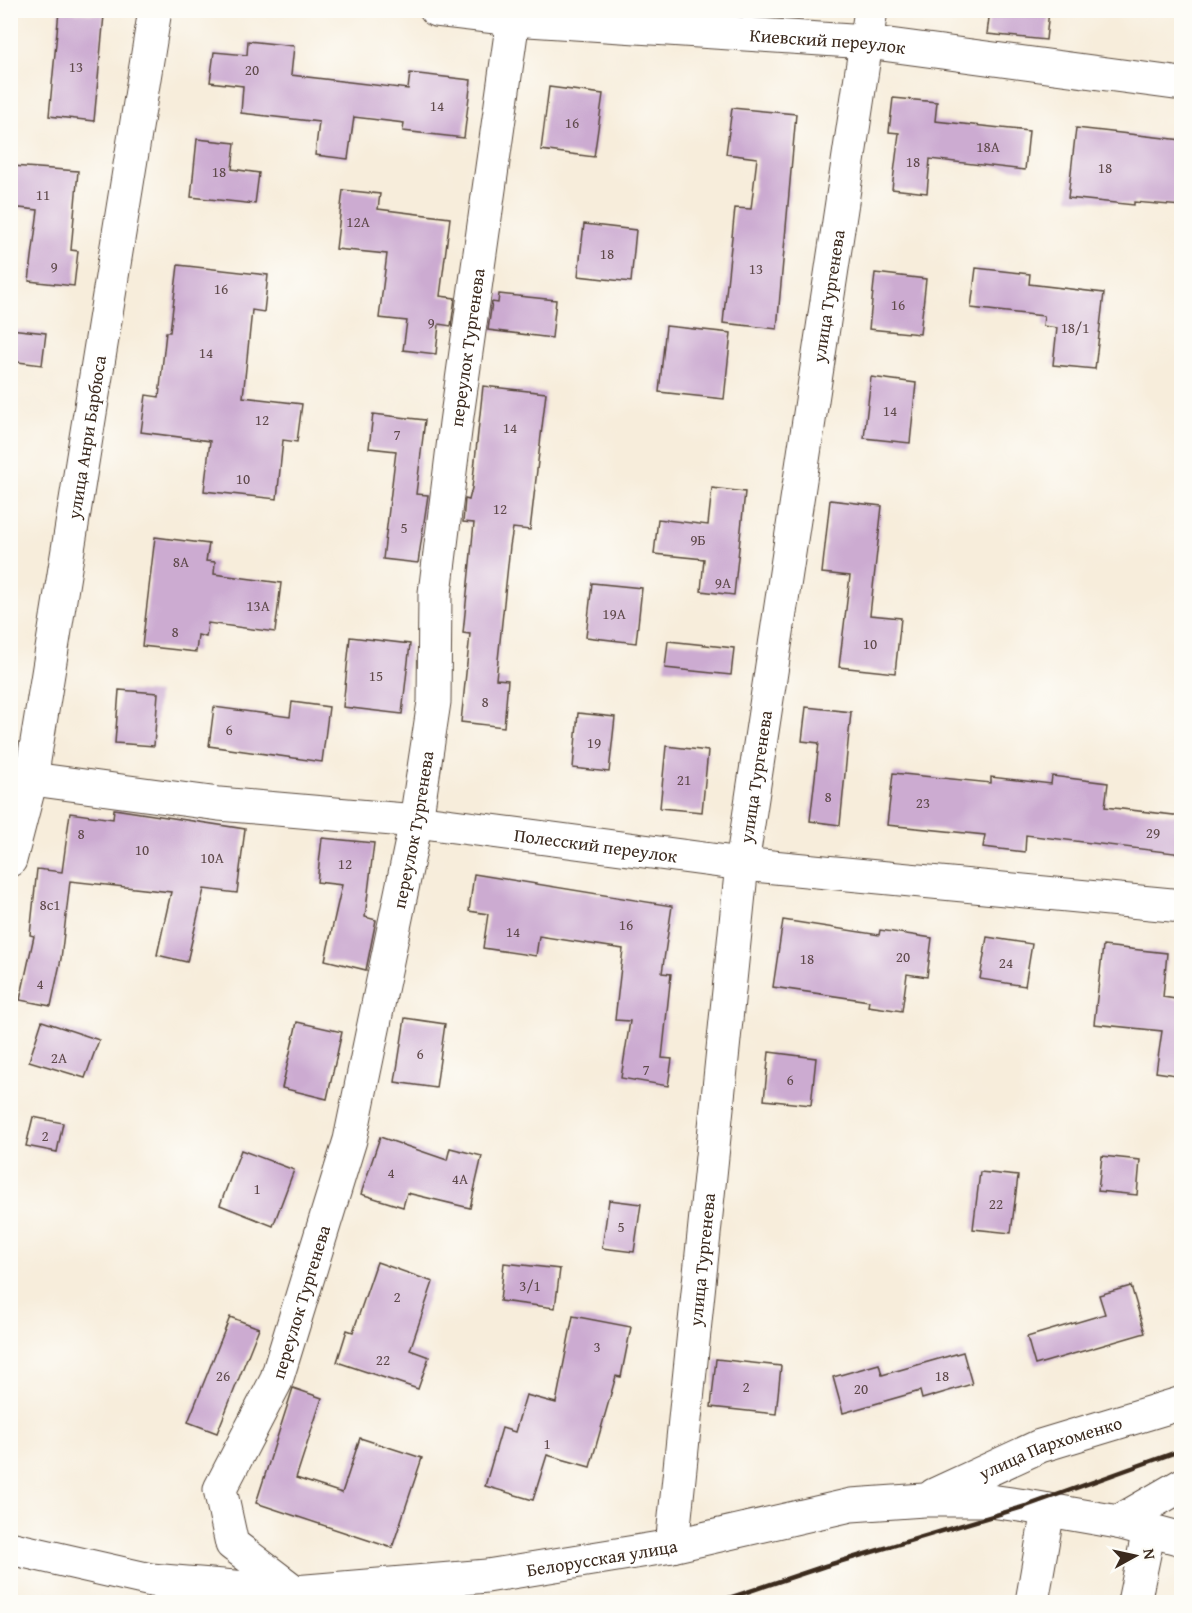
<svg xmlns="http://www.w3.org/2000/svg" width="1192" height="1613" viewBox="0 0 1192 1613" font-family="'Gentium Book Plus',serif">
  <style>
    .building { fill: #ccabd1 }
    .lines { fill: none; stroke-linecap: round; stroke-linejoin: round }
    .minor-casing { stroke: #57473a; stroke-width: 35 }
    .minor { stroke: #fff; stroke-width: 33 }
    .rail { stroke: #3b2a1e; stroke-width: 4.5 }
    .labels { text-anchor: middle; dominant-baseline: central; stroke-width: 4.5; stroke-linejoin: round; paint-order: stroke }
    .number-label { font-size: 15px; fill: #5f4a4b }
    .street-label { font-size: 18px; fill: #3b2a1e; stroke: #fdfcf7 }
  </style>
  <rect width="100%" height="100%" fill="#fdfcf7"/>
  <filter id="ink" filterUnits="userSpaceOnUse"><feTurbulence type="fractalNoise" baseFrequency=".0167" numOctaves="2"/><feDisplacementMap in="SourceGraphic" scale="12" xChannelSelector="R" yChannelSelector="G"/><feConvolveMatrix kernelMatrix="1 2 1 2 8 2 1 2 1" color-interpolation-filters="sRGB"/></filter>
  <filter id="wash" filterUnits="userSpaceOnUse"><feTurbulence type="fractalNoise" baseFrequency=".008" numOctaves="4" result="noise"/><feDisplacementMap in="SourceGraphic" scale="24" xChannelSelector="R" yChannelSelector="G"/><feGaussianBlur stdDeviation="1.35" result="paint"/><feColorMatrix in="noise" values="0 0 0 0 0 0 0 0 0 0 0 0 0 0 0 0 0 1.4 0 .05"/><feComposite in="paint" operator="in"/></filter>
  <g filter="url(#wash)">
    <rect width="100%" height="100%" fill="#f7eddb"/>
    <g id="blocks">
      <g class="building">
        <path d="M990,10H1049L1046,40L987,34Z"/>
        <path d="M59,11L104,15L94,121L49,116Z"/>
        <path d="M248,41L294,46L291,75L408,89L410,73L471,80L464,138L403,131L404,123L354,117L348,159L315,155L319,122L241,113L243,86L210,82L214,52L247,55Z"/>
        <path d="M549,87L603,94L594,157L541,150Z"/>
        <path d="M893,98L937,102L935,121L1029,131L1025,170L930,159L927,193L892,189L899,133L889,132Z"/>
        <path d="M732,108L796,114L777,329L723,323L735,208L751,209L757,158L726,154Z"/>
        <path d="M1076,128L1182,140V206L1134,202V205L1068,198Z"/>
        <path d="M197,139L235,143L232,169L259,173L255,204L191,197Z"/>
        <path d="M12,166L78,171L71,250L78,251L74,286L29,281L38,210L10,207Z"/>
        <path d="M343,190L380,194L378,209L450,218L440,296L455,298L451,326L439,324L436,354L403,350L407,321L379,318L387,254L336,249Z"/>
        <path d="M584,224L636,230L631,282L578,276Z"/>
        <path d="M178,265L268,275L264,312L252,310L243,397L302,404L297,442L283,440L277,499L204,491L210,441L141,432L146,395L159,397L166,332H170Z"/>
        <path d="M976,268L1030,274L1029,284L1104,293L1095,369L1053,365L1057,328L1043,326L1044,316L971,308Z"/>
        <path d="M875,273L926,279L920,334L869,329Z"/>
        <path d="M499,294L556,300L552,338L488,330L492,302L498,303Z"/>
        <path d="M666,326L731,333L724,399L659,392Z"/>
        <path d="M10,329L46,333L42,365L10,361Z"/>
        <path d="M871,377L916,383L910,443L864,438Z"/>
        <path d="M483,386L546,393L530,530L513,528L510,546L496,679L508,680L504,727L461,722L470,634L463,633L474,523L463,522L465,499L469,500L472,488Z"/>
        <path d="M373,414L425,420L416,494L428,495L418,563L383,559L396,451L369,448Z"/>
        <path d="M712,488L745,492L734,595L701,591L704,559L654,554L658,519L708,525Z"/>
        <path d="M830,500L882,506L870,615L901,618L895,673L839,667L850,576L822,573Z"/>
        <path d="M155,537L209,544L206,561L215,562L214,574L281,583L275,632L208,623L206,637L198,635L196,652L142,646Z"/>
        <path d="M592,583L642,588L636,643L586,637Z"/>
        <path d="M350,637L410,644L402,714L343,707Z"/>
        <path d="M668,641L734,648L731,675L665,668Z"/>
        <path d="M119,690L158,693L154,746L115,743Z"/>
        <path d="M292,702L329,707L322,762L209,746L214,707L290,717Z"/>
        <path d="M806,707L851,712L840,825L810,821L819,743L802,741Z"/>
        <path d="M578,713L615,717L609,772L573,768Z"/>
        <path d="M666,746L708,751L702,812L660,808Z"/>
        <path d="M893,773L991,783V777L1051,784L1052,776L1108,783L1105,807L1182,816V854L1026,835L1025,852L983,847L985,835L887,825Z"/>
        <path d="M114,809L245,829L237,893L204,889L187,962L157,955L171,892L70,881L61,959L51,1006L20,1000L34,936L30,935L37,869L62,872L70,813L113,819Z"/>
        <path d="M322,838L374,843L365,917L376,920L366,970L325,960L342,885L317,882Z"/>
        <path d="M474,874L672,906L662,973L671,974L662,1058L672,1059L668,1086L621,1078L630,1021L615,1020L623,949L539,936L536,956L483,948L488,914L469,911Z"/>
        <path d="M783,920L879,935L880,930L932,938L927,977L907,974L902,1011L868,1006L869,1001L773,987Z"/>
        <path d="M987,937L1032,944L1025,986L980,979Z"/>
        <path d="M1103,946L1167,953L1163,997L1182,1000V1076L1156,1072L1162,1031L1094,1024Z"/>
        <path d="M405,1018L445,1024L436,1088L395,1082Z"/>
        <path d="M42,1021L99,1040L85,1078L29,1061Z"/>
        <path d="M297,1022L342,1032L327,1099L282,1088Z"/>
        <path d="M769,1052L816,1058L811,1105L764,1100Z"/>
        <path d="M33,1117L63,1123L57,1152L26,1146Z"/>
        <path d="M380,1137L447,1160L450,1148L482,1156L470,1208L407,1193L403,1207L361,1194Z"/>
        <path d="M241,1150L294,1170L273,1226L220,1205Z"/>
        <path d="M1102,1156L1140,1160L1137,1195L1098,1191Z"/>
        <path d="M980,1172L1018,1176L1011,1233L973,1229Z"/>
        <path d="M609,1200L641,1204L634,1252L602,1248Z"/>
        <path d="M377,1262L433,1282L410,1350L429,1357L418,1389L337,1362L347,1330L353,1332Z"/>
        <path d="M504,1263L560,1269L555,1308L500,1301Z"/>
        <path d="M1131,1286L1145,1333L1035,1365L1027,1337L1105,1314L1099,1295Z"/>
        <path d="M573,1316L631,1327L621,1377L616,1376L590,1467L547,1455L533,1500L485,1486L502,1428L515,1432L526,1395L556,1403Z"/>
        <path d="M230,1317L259,1328L217,1433L188,1422Z"/>
        <path d="M963,1352L972,1384L922,1399L920,1391L843,1413L833,1377L879,1364L882,1375Z"/>
        <path d="M716,1359L781,1366L776,1414L711,1407Z"/>
        <path d="M293,1388L322,1398L296,1478L342,1493L360,1438L422,1458L392,1548L256,1503Z"/>
      </g>
    </g>
  </g>
  <g filter="url(#ink)">
    <use href="#blocks" fill-opacity="0" stroke="#57473a" stroke-width="1.5"/>
    <g class="lines">
      <defs>
        <g id="minor">
          <path id="s1" d="M436,10L513,19L867,42L1182,84"/>
          <path id="s2" d="M10,776L219,804L416,821L742,864L1182,906"/>
          <path id="s3" d="M10,860L31,779L155,10"/>
          <path id="s4" d="M934,1495L1040,1446L1182,1403"/>
          <path d="M1118,1522L1182,1485"/>
          <path id="s5" d="M672,1546L742,864L871,10"/>
          <path id="s6" d="M10,1548L151,1580L295,1592L487,1576L672,1546L851,1505L924,1500H983L1026,1506L1118,1522L1182,1539"/>
          <path id="s7" d="M295,1592L232,1544L220,1489L276,1381L350,1140L416,821L434,702L435,593L456,423L513,19L510,10"/>
          <path d="M1032,1602L1048,1510"/>
          <path d="M1134,1602L1149,1530"/>
        </g>
      </defs>
      <use href="#minor" class="minor-casing"/>
      <use href="#minor" class="minor"/>
      <path class="rail" d="M717,1602L825,1566L1026,1506L1182,1450"/>
    </g>
  </g>
  <g class="labels">
    <g class="number-label">
      <text x="76" y="66">13</text>
      <text x="252" y="69">20</text>
      <text x="437" y="105">14</text>
      <text x="572" y="122">16</text>
      <text x="988" y="146">18А</text>
      <text x="913" y="161">18</text>
      <text x="1105" y="167">18</text>
      <text x="219" y="171">18</text>
      <text x="43" y="194">11</text>
      <text x="358" y="221">12А</text>
      <text x="607" y="253">18</text>
      <text x="54" y="266">9</text>
      <text x="756" y="268">13</text>
      <text x="221" y="288">16</text>
      <text x="898" y="304">16</text>
      <text x="431" y="322">9</text>
      <text x="1075" y="327">18/1</text>
      <text x="206" y="352">14</text>
      <text x="890" y="410">14</text>
      <text x="262" y="419">12</text>
      <text x="510" y="427">14</text>
      <text x="397" y="434">7</text>
      <text x="243" y="478">10</text>
      <text x="500" y="508">12</text>
      <text x="404" y="527">5</text>
      <text x="698" y="539">9Б</text>
      <text x="181" y="561">8А</text>
      <text x="723" y="582">9А</text>
      <text x="258" y="605">13А</text>
      <text x="614" y="613">19А</text>
      <text x="175" y="631">8</text>
      <text x="870" y="643">10</text>
      <text x="376" y="675">15</text>
      <text x="485" y="701">8</text>
      <text x="229" y="729">6</text>
      <text x="594" y="742">19</text>
      <text x="684" y="779">21</text>
      <text x="828" y="796">8</text>
      <text x="923" y="802">23</text>
      <text x="1153" y="832">29</text>
      <text x="81" y="833">8</text>
      <text x="142" y="849">10</text>
      <text x="212" y="857">10А</text>
      <text x="345" y="863">12</text>
      <text x="50" y="904">8с1</text>
      <text x="626" y="924">16</text>
      <text x="513" y="931">14</text>
      <text x="903" y="956">20</text>
      <text x="807" y="958">18</text>
      <text x="1006" y="962">24</text>
      <text x="40" y="983">4</text>
      <text x="420" y="1053">6</text>
      <text x="59" y="1057">2А</text>
      <text x="646" y="1069">7</text>
      <text x="790" y="1079">6</text>
      <text x="45" y="1135">2</text>
      <text x="391" y="1172">4</text>
      <text x="460" y="1178">4А</text>
      <text x="257" y="1188">1</text>
      <text x="996" y="1203">22</text>
      <text x="621" y="1226">5</text>
      <text x="530" y="1285">3/1</text>
      <text x="397" y="1296">2</text>
      <text x="597" y="1346">3</text>
      <text x="383" y="1359">22</text>
      <text x="223" y="1375">26</text>
      <text x="942" y="1375">18</text>
      <text x="746" y="1386">2</text>
      <text x="861" y="1388">20</text>
      <text x="547" y="1443">1</text>
    </g>
    <g class="street-label">
      <text stroke="none"><textPath href="#s1" startOffset="393">Киевский переулок</textPath></text>
      <text stroke="none"><textPath href="#s5" startOffset="1260">улица Тургенева</textPath></text>
      <text stroke="none"><textPath href="#s7" startOffset="1312">переулок Тургенева</textPath></text>
      <text stroke="none"><textPath href="#s3" startOffset="430">улица Анри Барбюса</textPath></text>
      <text stroke="none"><textPath href="#s5" startOffset="774">улица Тургенева</textPath></text>
      <text stroke="none"><textPath href="#s7" startOffset="826">переулок Тургенева</textPath></text>
      <text stroke="none"><textPath href="#s2" startOffset="590">Полесский переулок</textPath></text>
      <text stroke="none"><textPath href="#s5" startOffset="288">улица Тургенева</textPath></text>
      <text stroke="none"><textPath href="#s7" startOffset="340">переулок Тургенева</textPath></text>
      <text stroke="none"><textPath href="#s4" startOffset="126">улица Пархоменко</textPath></text>
      <text stroke="none"><textPath href="#s6" startOffset="598">Белорусская улица</textPath></text>
    </g>
  </g>
  <rect width="1192" height="1613" fill="none" stroke="#fdfcf7" stroke-width="36"/>
  <g transform="translate(1135 1556) rotate(82)" stroke="#fdfcf7" stroke-width="4.5" paint-order="stroke">
  <path d="M0-4.5L10 22L0 15L-10 22Z" fill="#3b2a1e"/>
  <text y="-9" font-size="16" font-weight="bold" text-anchor="middle" fill="#3b2a1e">N</text>
  </g>
</svg>
